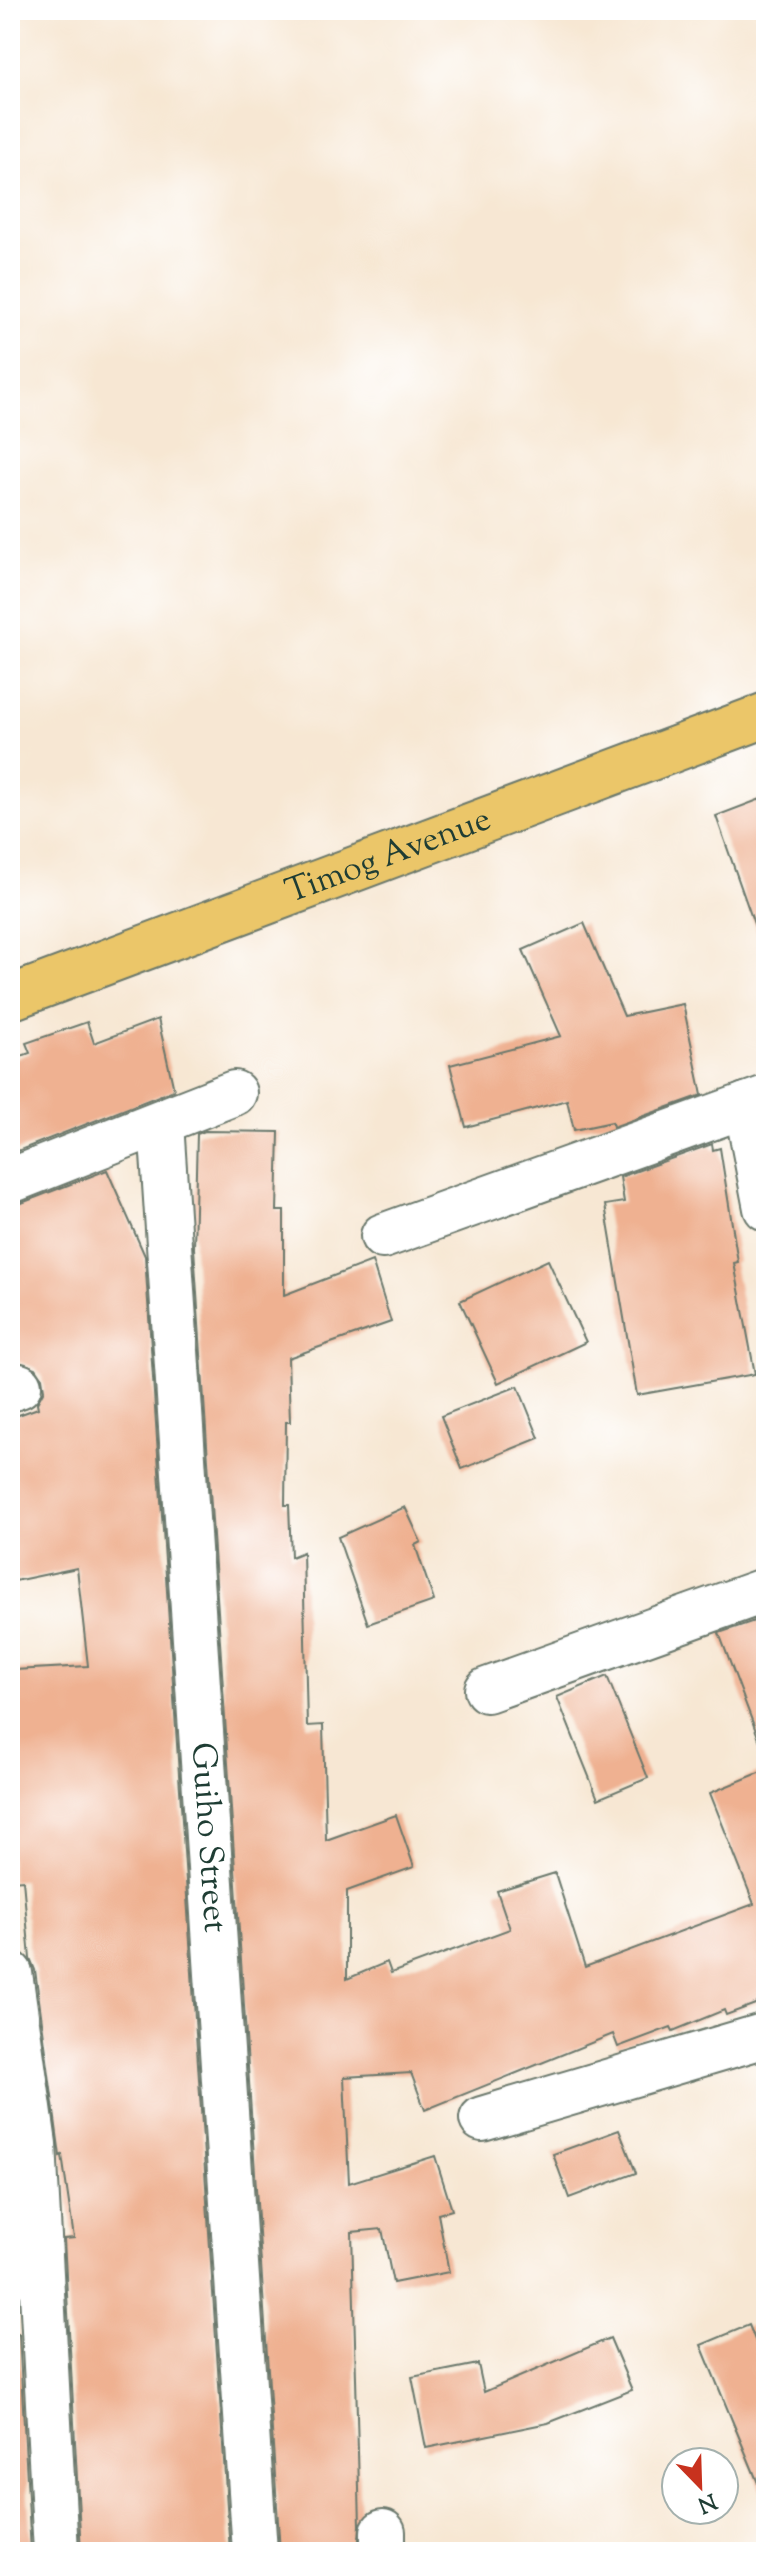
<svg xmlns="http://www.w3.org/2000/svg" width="776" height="2562" viewBox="0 0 776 2562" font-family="'Sorts Mill Goudy',serif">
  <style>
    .building { fill: #efb191 }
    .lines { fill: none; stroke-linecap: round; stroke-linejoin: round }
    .minor-casing { stroke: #6b786c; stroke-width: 48 }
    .major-casing { stroke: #6b786c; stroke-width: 48 }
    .minor { stroke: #fff; stroke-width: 44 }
    .major { stroke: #ebc669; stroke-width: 44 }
    .labels { text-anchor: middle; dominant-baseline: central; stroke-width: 7; stroke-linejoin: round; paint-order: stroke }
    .street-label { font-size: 34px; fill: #1f3d34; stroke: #fff }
  </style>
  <rect width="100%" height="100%" fill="#fff"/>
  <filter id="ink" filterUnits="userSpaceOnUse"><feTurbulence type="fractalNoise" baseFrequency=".0125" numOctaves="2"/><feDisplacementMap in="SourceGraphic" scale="16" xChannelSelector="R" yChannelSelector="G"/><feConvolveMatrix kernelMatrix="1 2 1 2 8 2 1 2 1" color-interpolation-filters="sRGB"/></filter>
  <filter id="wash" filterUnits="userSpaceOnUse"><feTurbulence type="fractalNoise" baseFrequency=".006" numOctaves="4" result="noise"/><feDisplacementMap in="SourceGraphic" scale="32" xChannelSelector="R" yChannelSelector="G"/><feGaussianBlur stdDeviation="1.8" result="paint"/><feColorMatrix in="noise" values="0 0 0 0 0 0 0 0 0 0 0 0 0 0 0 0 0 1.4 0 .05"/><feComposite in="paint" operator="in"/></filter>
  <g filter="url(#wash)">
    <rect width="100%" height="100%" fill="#f7e7d3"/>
    <g id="blocks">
      <g class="building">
        <path d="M766,797V940L760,941L716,816Z"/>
        <path d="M584,923L624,1016L683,1004L702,1095L613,1127L612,1122L574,1130L567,1100L466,1127L450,1065L561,1036L523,950Z"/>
        <path d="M158,1019L174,1090L10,1154V1060L30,1053L26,1043L87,1022L94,1043Z"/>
        <path d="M205,1131L279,1132L277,1211H284V1295L372,1261L391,1322L288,1358L290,1422H286L285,1505H289L291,1557L303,1552L307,1726L323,1725L326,1840L396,1815L414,1867L347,1891V1979L387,1962L391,1973L510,1929L497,1891L555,1873L585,1967L754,1904L710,1793L766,1770V2000L726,2015L724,2010L673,2031L671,2027L618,2047L613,2034L425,2110L411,2073L344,2077L349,2183L435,2156L452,2210L438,2214L449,2272L393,2283L382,2229L352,2232L360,2525L358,2552H280L194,1248L197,1134Z"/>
        <path d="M712,1144L713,1150L720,1148L738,1262L734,1263L755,1374L637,1395L605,1205L624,1202L620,1177Z"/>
        <path d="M107,1170L145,1256L230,2552H81L64,2239L74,2238L62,2155L60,2156L35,1970L30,1958L23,1880L12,1881L10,1855V1814H14L10,1730L17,1729L14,1670L88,1666L77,1568L10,1582V1418L38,1408L37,1403L44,1390L42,1377L36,1368L19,1362L10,1341V1205L19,1204Z"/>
        <path d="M548,1260L586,1342L498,1383L460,1301Z"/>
        <path d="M518,1386L539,1438L462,1469L441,1416Z"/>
        <path d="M405,1507L421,1542L415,1545L434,1601L368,1624L338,1537Z"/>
        <path d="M766,1617V1746L762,1747L719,1633Z"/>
        <path d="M607,1676L648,1778L598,1799L557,1697Z"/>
        <path d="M619,2130L636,2173L569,2198L553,2154Z"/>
        <path d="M749,2325L766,2367L765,2500L701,2345Z"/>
        <path d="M19,2334L31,2552H10V2335Z"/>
        <path d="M610,2338L632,2390L548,2423L426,2448L412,2377L478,2364L484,2392Z"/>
      </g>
    </g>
  </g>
  <g filter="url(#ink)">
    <use href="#blocks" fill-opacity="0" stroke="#6b786c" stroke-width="2"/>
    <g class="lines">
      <defs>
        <g id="minor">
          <path d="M746,1105L766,1208"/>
          <path id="s1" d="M161,1123L255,2552"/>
          <path d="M10,1181L234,1093"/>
          <path d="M383,1236L766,1098"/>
          <path d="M10,1389L19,1386"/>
          <path d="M487,1690L766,1590"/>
          <path d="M10,1973L34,2144L56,2552"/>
          <path d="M482,2119L766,2035"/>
          <path d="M383,2532V2552"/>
        </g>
        <g id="major">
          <path id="s2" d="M10,998L766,715"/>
        </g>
      </defs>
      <use href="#minor" class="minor-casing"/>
      <use href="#major" class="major-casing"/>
      <use href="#minor" class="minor"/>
      <use href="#major" class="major"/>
    </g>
  </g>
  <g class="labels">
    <g class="street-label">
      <text stroke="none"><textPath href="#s2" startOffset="404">Timog Avenue</textPath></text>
      <text stroke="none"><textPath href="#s1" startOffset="716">Guiho Street</textPath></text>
    </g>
  </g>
  <rect width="776" height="2562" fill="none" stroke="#fff" stroke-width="40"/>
  <g transform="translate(700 2486) rotate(157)"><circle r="38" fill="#ffffff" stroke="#a5b1ae" stroke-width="2"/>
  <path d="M0-6L14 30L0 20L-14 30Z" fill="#c8321e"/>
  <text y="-12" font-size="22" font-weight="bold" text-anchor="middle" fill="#1f3d34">N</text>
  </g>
</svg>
